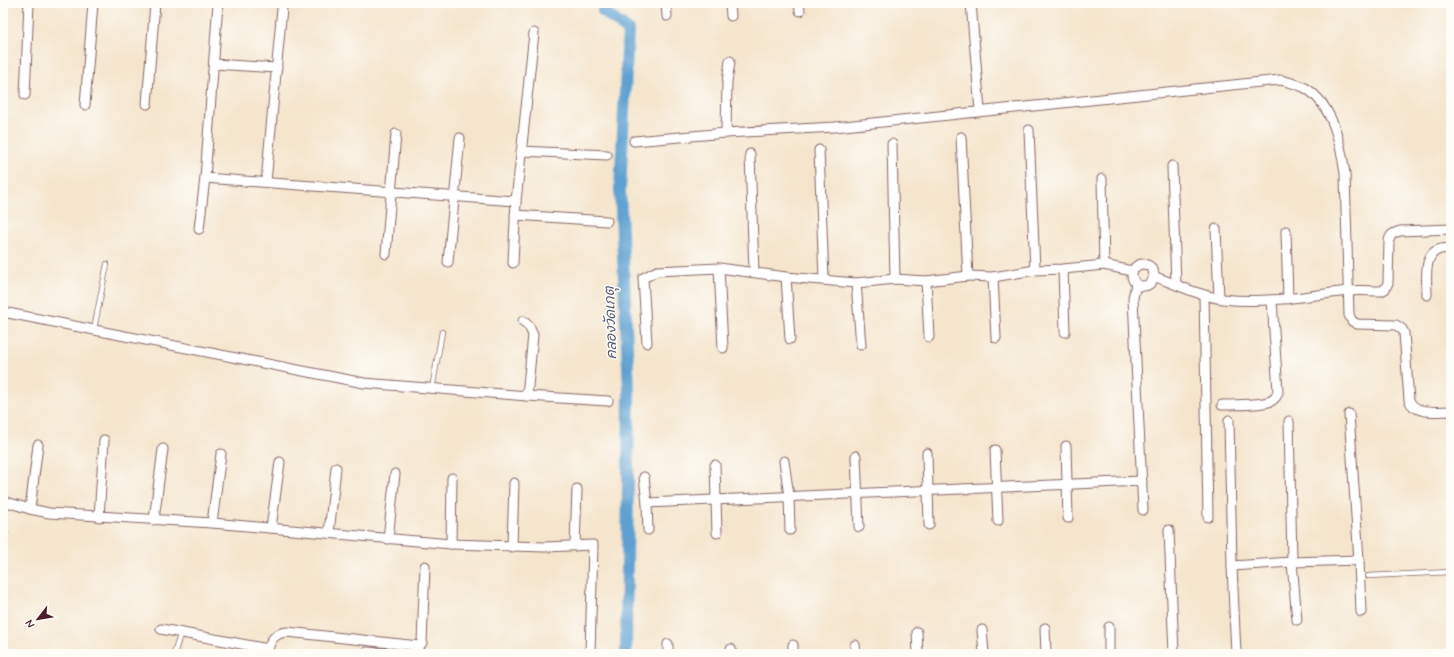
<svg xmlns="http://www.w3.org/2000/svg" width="1454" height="657" viewBox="0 0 1454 657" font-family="Mynerve,'Playpen Sans Thai',sans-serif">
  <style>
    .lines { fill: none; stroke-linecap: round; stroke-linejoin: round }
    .canal { stroke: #5da0d1; stroke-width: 12 }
    .service-casing { stroke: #866464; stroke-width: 6 }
    .minor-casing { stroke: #866464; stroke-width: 11 }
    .service { stroke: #fff; stroke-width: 4.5 }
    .minor { stroke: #fff; stroke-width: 9 }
    .labels { text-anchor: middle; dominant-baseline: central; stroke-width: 3; stroke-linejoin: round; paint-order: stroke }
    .water-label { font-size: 14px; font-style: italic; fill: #535976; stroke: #fdfcf7 }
  </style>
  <rect width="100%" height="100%" fill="#fdfcf7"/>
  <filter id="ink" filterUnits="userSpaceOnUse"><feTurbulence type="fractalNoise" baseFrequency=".025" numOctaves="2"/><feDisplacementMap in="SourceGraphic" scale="8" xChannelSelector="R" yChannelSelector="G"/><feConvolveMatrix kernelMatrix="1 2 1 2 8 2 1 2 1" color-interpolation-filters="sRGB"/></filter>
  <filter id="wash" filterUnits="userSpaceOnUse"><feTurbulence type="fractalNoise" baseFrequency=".012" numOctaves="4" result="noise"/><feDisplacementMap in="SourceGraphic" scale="16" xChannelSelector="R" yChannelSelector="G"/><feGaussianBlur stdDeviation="0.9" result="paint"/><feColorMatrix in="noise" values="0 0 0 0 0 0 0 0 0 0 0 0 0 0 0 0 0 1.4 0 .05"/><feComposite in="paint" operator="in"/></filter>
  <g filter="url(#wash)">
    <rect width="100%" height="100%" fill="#f5e5cd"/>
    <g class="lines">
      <path class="canal" d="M606,3L603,11L628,30L620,190L629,391L626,654"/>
    </g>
  </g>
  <g filter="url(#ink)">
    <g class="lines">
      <defs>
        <g id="service">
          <path d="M94,329L107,264"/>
          <path d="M432,389L442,332"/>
          <path d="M1368,576L1451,572"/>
          <path d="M174,654L181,632"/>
        </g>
        <g id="minor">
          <path d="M666,3L667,16"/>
          <path d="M730,3L731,16"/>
          <path d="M799,3L800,11"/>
          <path d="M971,3L980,111"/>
          <path d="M214,64L277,68"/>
          <path d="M25,95L29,3"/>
          <path d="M147,104L155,3"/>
          <path d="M85,105L93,3"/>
          <path d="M1029,130L1035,270"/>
          <path d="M726,133L727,82L730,61"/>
          <path d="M634,141L726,133L835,127L1280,80C1289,82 1299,84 1307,89C1333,106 1341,145 1345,174L1349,315L1352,321L1357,324L1396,325L1402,329L1404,333L1409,400C1415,415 1437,411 1451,411"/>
          <path d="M892,144L895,279"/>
          <path d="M819,150L824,279"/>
          <path d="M521,151L607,155"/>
          <path d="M750,154L754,272"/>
          <path d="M1172,166L1176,284"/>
          <path d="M205,178L516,201"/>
          <path d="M1102,179L1104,265"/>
          <path d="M266,182L282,8"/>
          <path d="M515,215L607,221"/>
          <path d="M199,229L205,178L218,3"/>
          <path d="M1216,229L1219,298"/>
          <path d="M1286,231L1288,299"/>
          <path d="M386,254L396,134"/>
          <path d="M448,262L460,138"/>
          <path d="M513,263L516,201L534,33"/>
          <circle cx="1143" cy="275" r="11"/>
          <path d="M719,268L723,348"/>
          <path d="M1063,269L1065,332"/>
          <path d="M968,276L993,277L1035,270L1063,269L1104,265L1132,271"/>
          <path d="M1153,276C1176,284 1199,296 1223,299C1265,304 1306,296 1348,291C1359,290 1370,291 1381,291L1385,289L1388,283L1389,241C1390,234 1394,233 1400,231L1451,229"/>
          <path d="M786,277L790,339"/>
          <path d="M993,277L996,338"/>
          <path d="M926,281L929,337"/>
          <path d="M856,283L861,345"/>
          <path d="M1136,284L1133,298L1143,510"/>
          <path d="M1204,295L1208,517"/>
          <path d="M1427,295C1427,282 1423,255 1438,250C1442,248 1447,249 1451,248"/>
          <path d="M3,312L364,383L527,396L608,401"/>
          <path d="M523,321L529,326L533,335L527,396"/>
          <path d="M647,343L643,278L657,271L719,268L786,277L856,283L895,279L926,281L968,276L961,137"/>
          <path d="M1222,405C1236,404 1258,406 1271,401C1275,399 1277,396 1278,392L1272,300"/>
          <path d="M1349,414L1359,560"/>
          <path d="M1229,420L1232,566L1236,654"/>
          <path d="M1289,421L1292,562L1297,620"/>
          <path d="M1066,446L1068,518"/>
          <path d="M995,450L998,521"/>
          <path d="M927,453L929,525"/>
          <path d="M856,456L859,527"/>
          <path d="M784,461L789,496L790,530"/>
          <path d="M715,465L717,533"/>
          <path d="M644,477L647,503L1142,481"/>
          <path d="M3,501L30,509L49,513L212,523L451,544L545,547L593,545L590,654"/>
          <path d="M647,503L648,530"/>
          <path d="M30,509L38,445"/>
          <path d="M99,517L104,440"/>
          <path d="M154,520L163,449"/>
          <path d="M212,523L221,454"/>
          <path d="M271,528L280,462"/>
          <path d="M1169,530L1174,654"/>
          <path d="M3,533V532"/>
          <path d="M329,533L336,468"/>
          <path d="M388,539L395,474"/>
          <path d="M451,544L452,478"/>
          <path d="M575,546L577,489"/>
          <path d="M512,547L514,483"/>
          <path d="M1232,566L1292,562L1359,560L1361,612"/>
          <path d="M1109,627V654"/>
          <path d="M1045,628L1046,654"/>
          <path d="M161,629L268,649"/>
          <path d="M982,630L984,654"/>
          <path d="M917,632L918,654"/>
          <path d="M793,645V654"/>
          <path d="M855,645L856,654"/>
          <path d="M731,649V654"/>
          <path d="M367,652L390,654"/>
          <path d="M267,654C269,641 274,633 287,632L419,646L422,643L425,566"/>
          <path d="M668,654V644"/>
        </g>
      </defs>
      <use href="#service" class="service-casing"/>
      <use href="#minor" class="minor-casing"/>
      <use href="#service" class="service"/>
      <use href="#minor" class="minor"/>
    </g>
  </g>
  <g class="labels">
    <g class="water-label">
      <text transform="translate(611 323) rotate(-92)">คลองวัดเกตุ</text>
    </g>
  </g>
  <rect width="1454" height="657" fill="none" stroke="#fdfcf7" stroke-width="16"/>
  <g transform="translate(38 619) rotate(239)" stroke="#fdfcf7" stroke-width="3" paint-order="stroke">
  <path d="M0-3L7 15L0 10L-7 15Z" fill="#4a1f2b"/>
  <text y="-6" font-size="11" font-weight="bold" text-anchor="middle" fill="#4a1f2b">N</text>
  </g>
</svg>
